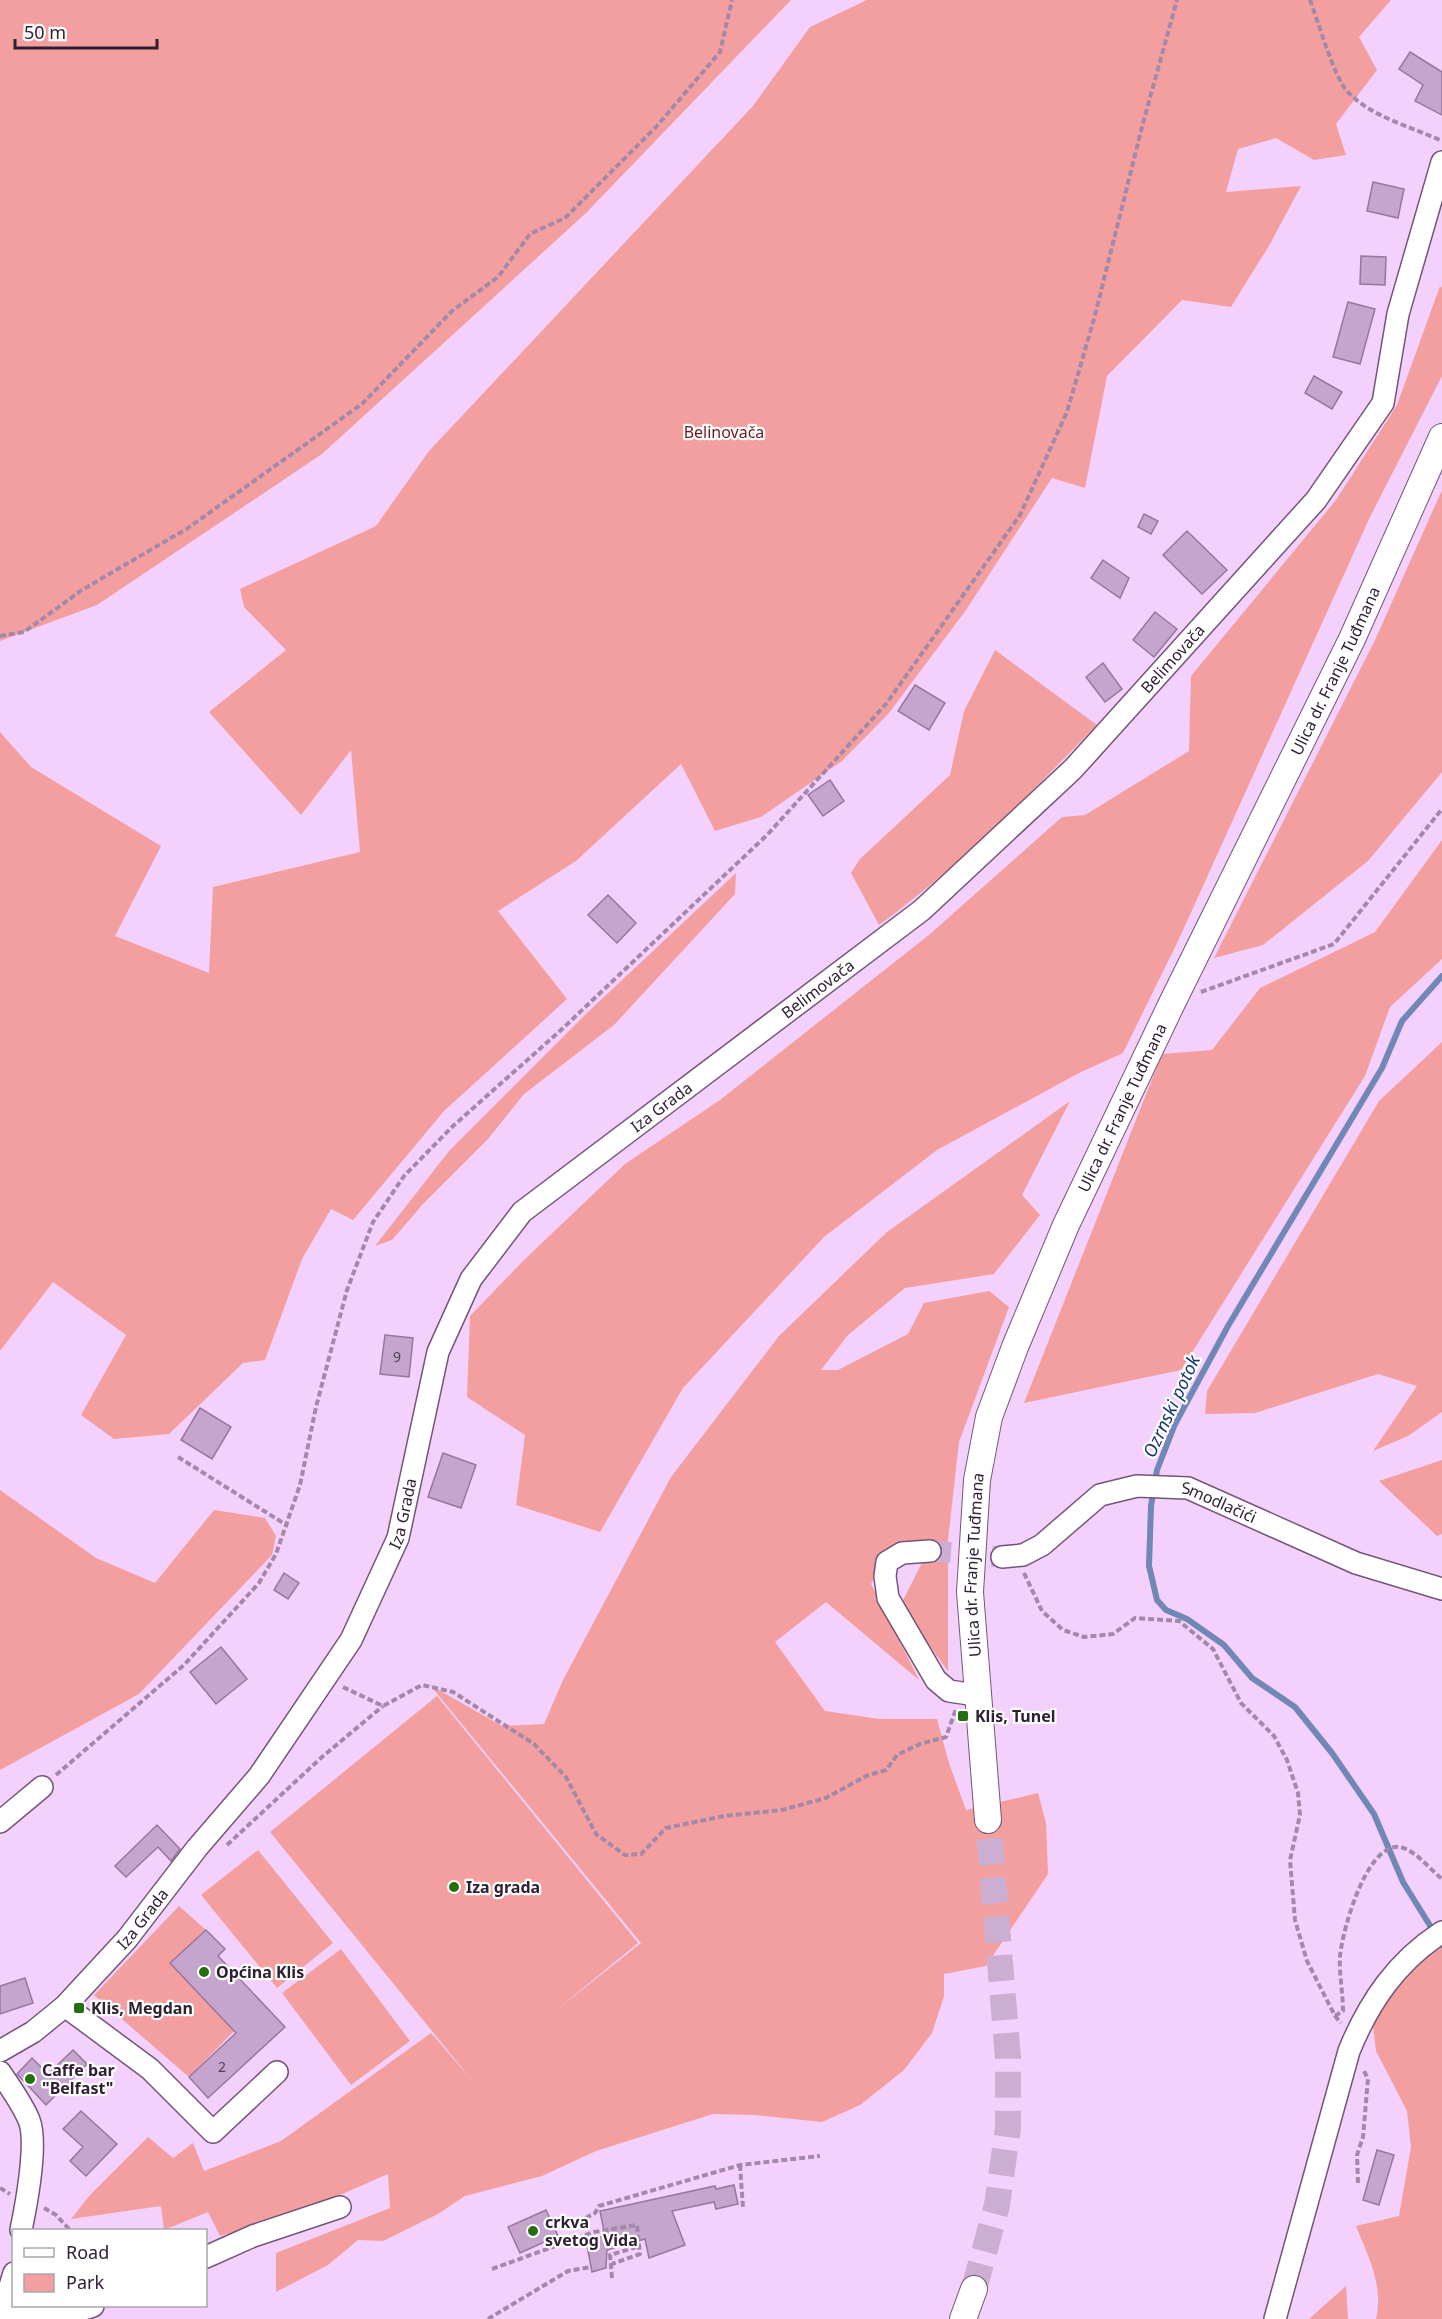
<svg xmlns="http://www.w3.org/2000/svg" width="1442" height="2319" viewBox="0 0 1442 2319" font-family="'Noto Sans',sans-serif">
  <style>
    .green { fill: #f39f9f }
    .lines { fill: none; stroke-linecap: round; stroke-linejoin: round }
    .stream { stroke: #7187b6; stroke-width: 6 }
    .building { fill: #c5a4cd; stroke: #96779e; stroke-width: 1.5 }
    .minor-tunnel { stroke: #ccaed3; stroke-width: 21; stroke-dasharray: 21 10; stroke-linecap: butt }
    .major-tunnel { stroke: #ccaed3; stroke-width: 26; stroke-dasharray: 26 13; stroke-linecap: butt }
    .minor-casing { stroke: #73557a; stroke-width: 24 }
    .major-casing { stroke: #73557a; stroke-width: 28 }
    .path { stroke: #a389a9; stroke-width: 4; stroke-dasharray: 6 3; stroke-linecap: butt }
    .minor { stroke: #fff; stroke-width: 21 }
    .major { stroke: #fff; stroke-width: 26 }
    .poi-dot { fill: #266f10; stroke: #fff; stroke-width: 2 }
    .labels { text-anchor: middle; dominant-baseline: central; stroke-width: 4.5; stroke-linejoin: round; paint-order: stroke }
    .number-label { font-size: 14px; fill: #544258 }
    .park-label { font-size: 16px; fill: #6c1a22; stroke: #fff }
    .street-label { font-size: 16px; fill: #2e2131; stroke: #fff }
    .poi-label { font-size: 16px; font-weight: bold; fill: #2e2131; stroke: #fff; text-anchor: start }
    .water-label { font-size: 18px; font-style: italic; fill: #113774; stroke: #fff }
  </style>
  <rect width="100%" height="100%" fill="#f4d1fc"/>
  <g class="green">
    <path d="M0,0H791L586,213L322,454L97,605L0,641Z"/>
    <path d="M867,0H1391L1359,37L1377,70L1336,124L1346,155L1314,160L1276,138L1238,149L1226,192L1301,186L1270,244L1231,307L1182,300L1107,376L1085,488L1052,478L966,610L889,713L842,761L761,817L715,831L681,764L576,861L498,911L567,999L444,1111L353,1220L331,1209L302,1259L265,1360L243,1363L169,1434L114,1439L81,1415L126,1335L53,1282L0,1351V732L31,767L161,846L115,936L209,973L213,887L360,852L351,750L301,815L209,712L286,650L244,607L240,589L376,526L429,451L753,106L810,27Z"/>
    <path d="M1440,286L1442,288V376L1370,517L1179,939L1123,1053L1079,1073L937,1150L824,1237L683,1388L600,1532L516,1505L525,1435L467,1397L470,1316L525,1259L625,1164L720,1100L930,934L1062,817L1085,815L1189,751L1191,676L1336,500L1397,405Z"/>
    <path d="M1442,490V772L1368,861L1263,945L1214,958L1375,640Z"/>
    <path d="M995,650L1097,725C1030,793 957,869 879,925L851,873L860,859L950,775L964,711Z"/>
    <path d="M1442,840V959L1390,1007L1365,1076L1181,1370L1024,1403L1162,1054L1212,1050L1260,988L1375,932Z"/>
    <path d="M736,873L735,894L614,1025L524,1094L488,1139L423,1204L392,1240L375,1246L449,1151L588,1012Z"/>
    <path d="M1442,1042V1412L1408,1436L1373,1451L1417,1386L1378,1374L1255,1413L1205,1414L1207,1391L1379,1101Z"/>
    <path d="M1070,1101L1022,1195L1040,1215L994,1274L905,1288L848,1335L821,1370H838L908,1334L924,1303L989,1291L1009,1307L959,1442L948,1540V1671L900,1606L930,1547L884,1561L871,1584L919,1680L826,1602L775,1642L825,1711L879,1719H937L949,1763L966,1810L1038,1793L1046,1823L1048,1874L986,1966L944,1974V1996L932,2033L904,2070L860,2105L822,2122L755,2115L713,2114L596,2151L542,2176L465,2196L438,2214L383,2241L358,2240L328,2265L276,2292V2253L390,2208L388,2174L308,2209L220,2236L208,2212L164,2230L161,2206L71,2219L90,2195L148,2137L173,2158L193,2143L204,2171L281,2141L431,2033L471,2079L270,1832L437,1696L638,1943L549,2016L641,1943L430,1685L502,1726L544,1724L563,1680L671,1477L779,1336L887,1232Z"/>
    <path d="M1442,1460V1534L1437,1536L1379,1481Z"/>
    <path d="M0,1490L96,1558L155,1583L214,1510L265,1518L276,1536L272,1555L139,1694L0,1770Z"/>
    <path d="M258,1850L333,1943L277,1988L201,1895Z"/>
    <path d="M179,1906L206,1930L170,1963L234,2031L189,2077L94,1995Z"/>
    <path d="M1442,1944V2319H1376C1384,2285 1368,2257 1356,2226L1399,2216L1411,2147L1407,2111L1376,2051L1372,2017L1406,1972Z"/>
    <path d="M341,1949L410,2041L351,2085L282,1993Z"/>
    <path d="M1346,2286L1348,2319H1309Z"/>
  </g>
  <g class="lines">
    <path class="stream" d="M1442,976L1402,1021L1382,1068L1228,1326L1175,1424L1157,1470L1151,1506L1149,1566L1157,1600L1166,1610L1187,1619L1224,1645L1252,1678L1295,1707L1332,1753L1374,1814L1403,1882L1442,1945"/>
  </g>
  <g class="building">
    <path d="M1410,52L1442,72V115L1415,101L1423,85L1399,69Z"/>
    <path d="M1373,182L1404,189L1398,218L1367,211Z"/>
    <path d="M1361,256L1386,257L1385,285L1360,284Z"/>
    <path d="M1348,302L1375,309L1360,364L1333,357Z"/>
    <path d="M1314,376L1342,392L1332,409L1305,393Z"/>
    <path d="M1144,514L1158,521L1151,534L1138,527Z"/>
    <path d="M1187,531L1227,570L1202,594L1163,555Z"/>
    <path d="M1103,560L1129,578L1120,598L1091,578Z"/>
    <path d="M1155,612L1177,629L1154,657L1133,640Z"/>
    <path d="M1103,663L1122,689L1105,702L1086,677Z"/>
    <path d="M915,685L945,703L929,730L898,711Z"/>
    <path d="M830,780L844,801L823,816L808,795Z"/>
    <path d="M608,895L636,923L617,943L588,915Z"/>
    <path d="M385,1335L413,1338L409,1377L380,1374Z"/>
    <path d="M200,1408L231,1427L212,1459L181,1440Z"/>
    <path d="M443,1453L476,1465L461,1508L428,1497Z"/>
    <path d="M284,1573L299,1583L288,1599L274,1590Z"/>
    <path d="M221,1647L247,1679L216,1704L190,1672Z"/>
    <path d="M157,1825L180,1849L171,1861L158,1847L126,1877L115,1866Z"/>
    <path d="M206,1930L225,1949L218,1956L285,2027L208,2098L189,2077L236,2033L170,1963Z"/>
    <path d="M25,1978L33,2003L0,2014V1986Z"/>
    <path d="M73,2050L87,2064L46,2105L17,2074L32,2058L48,2074Z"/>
    <path d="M81,2111L117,2144L86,2176L70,2161L83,2147L63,2129Z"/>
    <path d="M1377,2150L1394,2155L1379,2205L1363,2200Z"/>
    <path d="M734,2185L738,2204L716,2209L714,2202L672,2211L685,2245L649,2258L645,2239L607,2250L606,2268L592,2272L586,2240L605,2236L600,2211L715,2186L716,2189Z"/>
    <path d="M546,2210L558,2236L520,2253L508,2227Z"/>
  </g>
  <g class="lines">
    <path class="minor-tunnel" d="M930,1551L1002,1557"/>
    <path class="major-tunnel" d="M974,2289L997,2205L1008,2128V2058L988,1820"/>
    <defs>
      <g id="minor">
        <path d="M930,1551L902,1553L887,1562L885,1576L888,1598L936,1680L949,1691L976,1695"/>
        <path id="s1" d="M1002,1557L1023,1555L1042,1545L1100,1495L1137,1486L1188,1488L1356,1563L1442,1589"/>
        <path d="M0,1822L42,1787"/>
        <path d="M65,2006L150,2069L213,2132L277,2072"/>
        <path id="s2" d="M0,2051L33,2032L65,2006L127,1939L197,1848L259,1776L351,1640L398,1538L438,1352L471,1279L522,1212L922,910L1073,769L1316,500L1383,403L1398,314L1442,162"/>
        <path d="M0,2072C10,2087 22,2103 29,2120C38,2142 26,2206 21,2230"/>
        <path d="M206,2257L253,2236L340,2207"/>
        <path d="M0,2317L65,2315L93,2306"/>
        <path d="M0,2319L14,2273"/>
        <path d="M1275,2319L1349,2051C1369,2002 1397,1961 1442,1932"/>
      </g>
      <g id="major">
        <path id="s3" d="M988,1820L970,1592L977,1480L989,1417L1015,1347L1066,1225L1172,1003L1352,639L1442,437"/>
        <path d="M963,2319L974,2289"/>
      </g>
    </defs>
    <use href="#minor" class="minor-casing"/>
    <use href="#major" class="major-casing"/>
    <g class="path">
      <path d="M1310,0C1318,21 1334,77 1347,91C1369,116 1412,127 1442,141"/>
      <path d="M0,636L24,632L82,590L188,528L362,404L452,311L498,277L530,234L565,218L656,127L720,52L732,0"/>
      <path d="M1201,992L1334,944L1442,809"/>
      <path d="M178,1457L288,1526"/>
      <path d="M1024,1573L1042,1611L1063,1630L1084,1637L1113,1634L1135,1618L1179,1621L1213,1649L1241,1703L1274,1736L1287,1760L1298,1793L1300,1815L1290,1860L1295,1920L1307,1961L1335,2016L1341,2023"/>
      <path d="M343,1687L383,1706L422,1685L453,1692L534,1744L566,1777L596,1834L625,1855L641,1854L666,1828L724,1816L782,1810L826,1798L866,1776L886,1770L897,1755L920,1744L946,1737L956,1709"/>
      <path d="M56,1775L184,1665L259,1583L276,1554L300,1485L316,1407L347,1290L373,1222L404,1176L453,1126L561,1030L767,835L886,704L1020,515L1067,412L1094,319L1143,123L1177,0"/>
      <path d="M227,1845L322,1757L383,1706"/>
      <path d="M1335,2016L1343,2011C1343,1993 1339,1974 1340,1956C1342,1932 1369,1831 1406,1849C1419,1855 1431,1870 1442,1879"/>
      <path d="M740,2165L743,2208"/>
      <path d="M1358,2183L1357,2155L1363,2137L1368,2079L1364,2071"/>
      <path d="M0,2188L10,2194"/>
      <path d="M44,2208L56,2215L69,2229"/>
      <path d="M574,2239L576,2223L595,2213L599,2206L740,2165L820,2156"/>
      <path d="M492,2269L594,2232L637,2225L640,2254L612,2264"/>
      <path d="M612,2278L610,2255L640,2246"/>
      <path d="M488,2319L568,2271L591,2267"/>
    </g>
    <use href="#minor" class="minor"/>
    <use href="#major" class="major"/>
  </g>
  <g class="poi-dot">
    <rect x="957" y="1710" width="12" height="12" rx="3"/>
    <circle cx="454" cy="1887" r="6"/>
    <circle cx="204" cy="1972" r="6"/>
    <rect x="73" y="2002" width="12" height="12" rx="3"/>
    <circle cx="30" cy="2079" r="6"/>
    <circle cx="533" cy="2231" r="6"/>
  </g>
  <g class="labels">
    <g class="number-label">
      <text x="397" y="1356">9</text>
      <text x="222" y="2066">2</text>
    </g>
    <g class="park-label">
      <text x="724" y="432">Belinovača</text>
    </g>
    <g class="street-label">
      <text stroke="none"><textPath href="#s2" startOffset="1868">Belimovača</textPath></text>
      <text stroke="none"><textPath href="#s3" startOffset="1228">Ulica dr. Franje Tuđmana</textPath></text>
      <text stroke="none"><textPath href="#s2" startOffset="1382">Belimovača</textPath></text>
      <text stroke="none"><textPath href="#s2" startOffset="1186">Iza Grada</textPath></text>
      <text stroke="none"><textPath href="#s3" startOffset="742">Ulica dr. Franje Tuđmana</textPath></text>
      <text stroke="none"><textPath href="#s1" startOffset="242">Smodlačići</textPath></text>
      <text stroke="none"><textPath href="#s2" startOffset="682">Iza Grada</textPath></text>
      <text stroke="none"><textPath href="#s3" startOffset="256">Ulica dr. Franje Tuđmana</textPath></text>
      <text stroke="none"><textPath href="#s2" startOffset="196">Iza Grada</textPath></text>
    </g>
    <g class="poi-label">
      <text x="975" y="1716">Klis, Tunel</text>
      <text x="466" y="1887">Iza grada</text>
      <text x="216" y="1972">Općina Klis</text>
      <text x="91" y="2008">Klis, Megdan</text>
      <text x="42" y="2070">Caffe bar<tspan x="42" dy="18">"Belfast"</tspan></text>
      <text x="545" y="2222">crkva<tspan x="545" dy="18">svetog Vida</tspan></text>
    </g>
    <g class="water-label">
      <text transform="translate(1171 1406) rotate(-65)">Ozrnski potok</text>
    </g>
  </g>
  <rect x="12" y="2229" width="195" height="78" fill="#ffffff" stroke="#aba6ad" stroke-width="1.5"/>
  <rect x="24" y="2248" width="30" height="9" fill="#ffffff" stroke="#aba6ad" stroke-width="1.5"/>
  <text x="66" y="2259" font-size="18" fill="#2e2131">Road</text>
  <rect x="24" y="2274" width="30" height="18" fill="#f39f9f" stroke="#aba6ad" stroke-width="1.5"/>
  <text x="66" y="2289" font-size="18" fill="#2e2131">Park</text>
  <path d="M15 39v9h142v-9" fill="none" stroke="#2e2131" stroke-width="3"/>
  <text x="24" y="39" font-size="18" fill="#2e2131" stroke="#ffffff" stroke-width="4.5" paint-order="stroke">50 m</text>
</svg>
